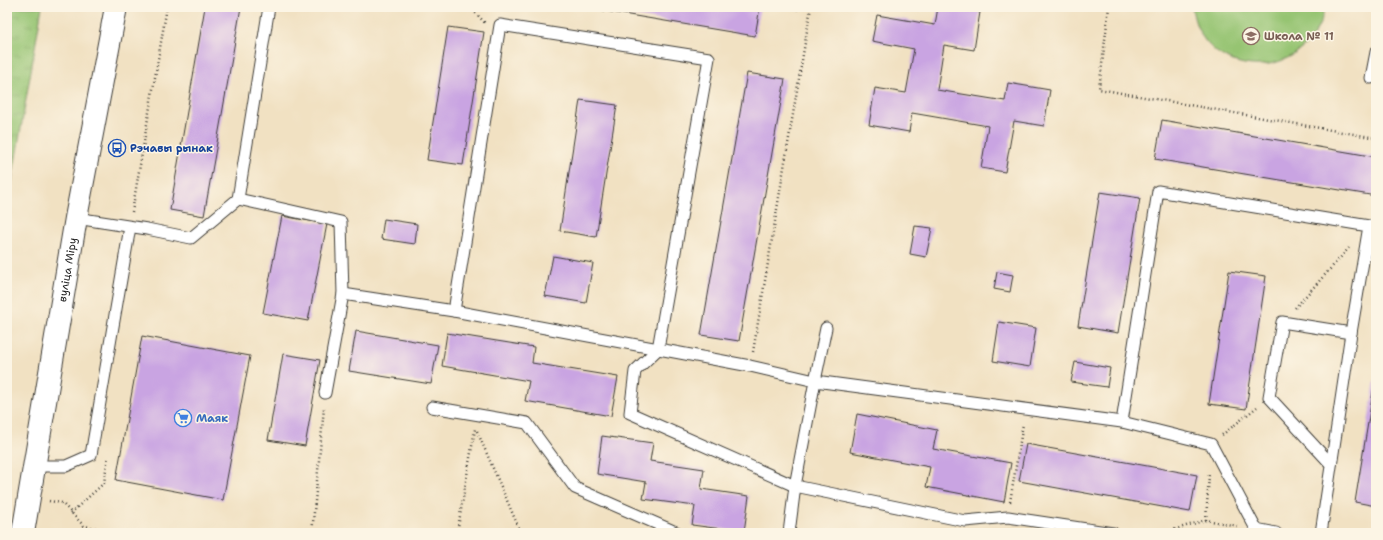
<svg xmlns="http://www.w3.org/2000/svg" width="1383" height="540" viewBox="0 0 1383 540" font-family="'Shantell Sans',sans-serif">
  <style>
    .grass { fill: #96c472; stroke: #597047 }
    .park { fill: url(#park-tufts); stroke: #597047 }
    .building { fill: #c9a4e2 }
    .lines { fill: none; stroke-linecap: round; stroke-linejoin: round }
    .lane-casing { stroke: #3c3a35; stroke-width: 13 }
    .secondary-casing { stroke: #3c3a35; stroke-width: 24 }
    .path { stroke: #3c3a35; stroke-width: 2.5; stroke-dasharray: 1 3; stroke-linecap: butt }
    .lane { stroke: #fff; stroke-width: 11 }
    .secondary { stroke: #fff; stroke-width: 22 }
    .labels { text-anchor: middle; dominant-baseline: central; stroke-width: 3; stroke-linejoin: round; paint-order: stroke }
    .education-label { font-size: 11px; font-weight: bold; fill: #785e54; stroke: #fcf5e5; text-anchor: start }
    .transit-label { font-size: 11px; font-weight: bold; fill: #164399; stroke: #fcf5e5; text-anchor: start }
    .street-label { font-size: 11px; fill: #1c1c1c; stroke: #fcf5e5 }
    .shop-label { font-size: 11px; font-weight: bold; fill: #366cbe; stroke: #fcf5e5; text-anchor: start }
  </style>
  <defs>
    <pattern id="park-tufts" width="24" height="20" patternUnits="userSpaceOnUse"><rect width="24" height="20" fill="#96c472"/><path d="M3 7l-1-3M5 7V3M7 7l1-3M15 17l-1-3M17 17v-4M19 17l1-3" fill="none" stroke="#81a862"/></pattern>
  </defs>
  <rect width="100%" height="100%" fill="#fcf5e5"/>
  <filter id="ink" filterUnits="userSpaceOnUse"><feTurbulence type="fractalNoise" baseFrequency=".025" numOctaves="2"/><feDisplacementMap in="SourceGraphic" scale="8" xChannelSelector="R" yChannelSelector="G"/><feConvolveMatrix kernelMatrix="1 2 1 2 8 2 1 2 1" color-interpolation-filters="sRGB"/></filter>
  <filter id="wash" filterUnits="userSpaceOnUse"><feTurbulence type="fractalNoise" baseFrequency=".012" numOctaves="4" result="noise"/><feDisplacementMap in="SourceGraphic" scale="16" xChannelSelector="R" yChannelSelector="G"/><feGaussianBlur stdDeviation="0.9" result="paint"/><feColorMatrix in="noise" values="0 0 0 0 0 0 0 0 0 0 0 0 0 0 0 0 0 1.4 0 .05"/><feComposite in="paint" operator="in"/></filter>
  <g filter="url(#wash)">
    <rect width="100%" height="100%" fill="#f1e1c2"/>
    <path class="grass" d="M1192,7H1325C1309,86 1201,83 1192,7Z"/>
    <path class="park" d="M7,7H42L7,209Z"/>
    <g id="blocks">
      <g class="building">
        <path d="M205,7H241L204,216L170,210Z"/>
        <path d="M581,7H760L755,36Z"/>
        <path d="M788,7H798V10Z"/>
        <path d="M938,7H950L980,12L974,50L944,45L937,90L1005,101L1008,83L1050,90L1044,126L1014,121L1005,172L981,168L988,126L912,113L909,132L869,125L875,88L906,93L914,49L872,41L877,15L935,25Z"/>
        <path d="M448,27L484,32L463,165L427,160Z"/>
        <path d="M747,73L785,79L739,341L701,335Z"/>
        <path d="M580,100L617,105L596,237L560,231Z"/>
        <path d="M1162,120L1376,157V196L1155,159Z"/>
        <path d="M1100,192L1140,198L1118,333L1078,326Z"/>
        <path d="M282,216L327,224L308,321L263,313Z"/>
        <path d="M384,219L417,224L415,244L381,239Z"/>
        <path d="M915,226L932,228L926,257L910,254Z"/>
        <path d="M553,256L593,263L586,303L545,296Z"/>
        <path d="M1229,271L1266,276L1246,409L1209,404Z"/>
        <path d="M997,272L1013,275L1010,292L994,289Z"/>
        <path d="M999,322L1036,328L1030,367L993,361Z"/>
        <path d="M356,331L438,345L431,384L349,371Z"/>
        <path d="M447,333L534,347L532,363L618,377L611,416L525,401L529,381L442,366Z"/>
        <path d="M142,336L250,356L223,500L116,480Z"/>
        <path d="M283,354L320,360L305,446L268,440Z"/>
        <path d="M1075,362L1110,368L1107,387L1071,382Z"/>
        <path d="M1375,380H1376V506L1355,502Z"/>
        <path d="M857,414L937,430L933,449L1011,463L1004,502L926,487L930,467L850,452Z"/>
        <path d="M602,436L653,443L650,461L704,469L701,489L749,496L744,532L692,525L695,506L643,499L646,482L597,474Z"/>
        <path d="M1026,444L1197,475L1190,512L1019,481Z"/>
      </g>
    </g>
  </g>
  <g filter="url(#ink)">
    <use href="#blocks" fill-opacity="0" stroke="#3c3a35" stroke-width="1"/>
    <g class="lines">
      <defs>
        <g id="lane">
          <path d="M1371,78L1376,52"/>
          <path d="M238,199L269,7"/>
          <path d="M76,218L147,229L191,238L238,199L341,222L343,294L325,393"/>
          <path d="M343,294L454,311L750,366L815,381L795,486L789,533"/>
          <path d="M454,311L500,25L709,58L658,349L635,371L630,413L795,486L965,521L1008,517L1113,533"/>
          <path d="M826,328L815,381L1122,422L1211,444L1256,529L1276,533"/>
          <path d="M432,407L527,423L575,488L678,533"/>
          <path d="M1122,422L1158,191L1369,226L1351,333L1321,533"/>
          <path d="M1331,464L1269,397L1282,322L1351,333"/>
          <path d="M34,466H66L91,455L130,227"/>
        </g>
        <g id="secondary">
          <path id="s1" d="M23,533L76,218L116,7"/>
        </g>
      </defs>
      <use href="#lane" class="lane-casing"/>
      <use href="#secondary" class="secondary-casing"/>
      <g class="path">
        <path d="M470,7L485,23"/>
        <path d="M1109,7L1099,89L1376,138"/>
        <path d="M132,212L167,7"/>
        <path d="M1295,308L1349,248"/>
        <path d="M753,352L811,7"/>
        <path d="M477,431L521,533"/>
        <path d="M1222,435L1257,407"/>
        <path d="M49,501L62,503L84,526L124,533"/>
        <path d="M1010,502L1023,424"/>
        <path d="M71,513L104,483L108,456"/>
        <path d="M1206,520L1209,475"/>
        <path d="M83,533L84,526"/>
        <path d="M312,533L324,408"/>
        <path d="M457,533L475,429"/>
        <path d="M1163,533L1206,520L1237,526"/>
      </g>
      <use href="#lane" class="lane"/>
      <use href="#secondary" class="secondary"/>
    </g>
  </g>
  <defs>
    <symbol id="school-ring" viewBox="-11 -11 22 22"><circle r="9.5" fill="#fcf5e5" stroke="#8d6e63" stroke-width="1.5"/><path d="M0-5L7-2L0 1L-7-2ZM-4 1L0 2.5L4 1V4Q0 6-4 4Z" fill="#8d6e63"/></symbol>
    <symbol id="bus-ring" viewBox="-11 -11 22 22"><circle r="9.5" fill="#fcf5e5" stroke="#1a4fb4" stroke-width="1.5"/><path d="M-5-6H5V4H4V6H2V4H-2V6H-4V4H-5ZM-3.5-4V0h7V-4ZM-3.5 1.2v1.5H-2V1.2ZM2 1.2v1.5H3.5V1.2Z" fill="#1a4fb4"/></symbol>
    <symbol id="supermarket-ring" viewBox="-11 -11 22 22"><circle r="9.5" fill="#fcf5e5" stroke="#3f7fe0" stroke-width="1.5"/><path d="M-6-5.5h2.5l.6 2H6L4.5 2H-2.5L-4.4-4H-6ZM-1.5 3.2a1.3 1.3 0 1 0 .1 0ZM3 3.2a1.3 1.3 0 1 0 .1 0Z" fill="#3f7fe0"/></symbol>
  </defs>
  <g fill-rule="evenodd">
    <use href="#school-ring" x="1241" y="26" width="20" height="20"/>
    <use href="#bus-ring" x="107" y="138" width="20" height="20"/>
    <use href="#supermarket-ring" x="173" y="408" width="20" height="20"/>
  </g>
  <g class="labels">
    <g class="education-label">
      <text x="1264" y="36">Школа № 11</text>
    </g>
    <g class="transit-label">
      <text x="130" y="148">Рэчавы рынак</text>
    </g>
    <g class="street-label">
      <text stroke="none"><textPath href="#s1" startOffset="267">вуліца Міру</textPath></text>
    </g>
    <g class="shop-label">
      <text x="196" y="418">Маяк</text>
    </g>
  </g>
  <rect width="1383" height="540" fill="none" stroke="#fcf5e5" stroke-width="24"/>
</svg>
